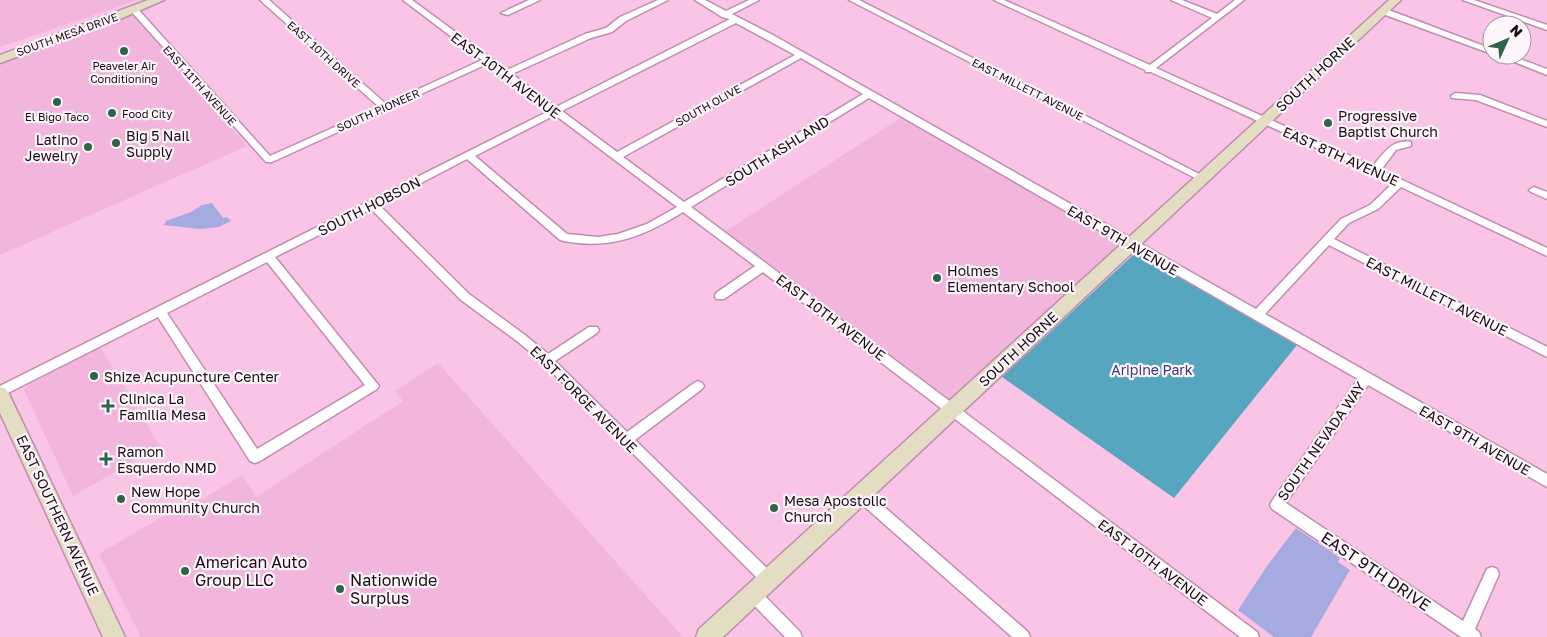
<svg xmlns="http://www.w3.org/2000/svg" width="1547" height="637" viewBox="0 0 1547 637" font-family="'Golos Text',sans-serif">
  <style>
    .built { fill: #f2b6dd }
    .green { fill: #a5aae1 }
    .water { fill: #56a6bf }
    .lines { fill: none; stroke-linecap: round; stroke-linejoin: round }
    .street-casing { stroke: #c08dae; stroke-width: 3 }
    .secondary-casing { stroke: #c08dae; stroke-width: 3 }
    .street { fill: #fff; fill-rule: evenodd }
    .secondary { fill: #e2ddc3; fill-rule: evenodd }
    .poi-dot { fill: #2f644a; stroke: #fcf6fa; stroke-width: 2 }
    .labels { text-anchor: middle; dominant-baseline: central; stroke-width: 4.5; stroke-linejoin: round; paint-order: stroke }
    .far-street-label { font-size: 11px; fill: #1c0a16; stroke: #fcf6fa }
    .far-poi-label { font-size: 11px; fill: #1c0a16; stroke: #fcf6fa }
    .street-label { font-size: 14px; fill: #1c0a16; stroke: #fcf6fa }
    .poi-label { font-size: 14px; fill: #1c0a16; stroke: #fcf6fa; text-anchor: start }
    .park-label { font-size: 14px; fill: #38377e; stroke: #fcf6fa }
    .near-poi-label { font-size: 16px; fill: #1c0a16; stroke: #fcf6fa; text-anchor: start }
    .near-street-label { font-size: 16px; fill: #1c0a16; stroke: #fcf6fa }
  </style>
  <rect width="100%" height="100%" fill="#fac4e7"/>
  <g class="built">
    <path d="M0,0H138L0,47Z"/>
    <path d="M127,16H134L247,146L0,255V63L19,54Z"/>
    <path d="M905,115L1132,245L953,410L721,234Z"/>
    <path d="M100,347L160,446L73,496L24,390L29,384Z"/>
    <path d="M438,363L683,637H141L99,554L190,500H201L242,475L256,497L403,401L395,391Z"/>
  </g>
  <g class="green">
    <path d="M212,203L223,218L227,217L231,221L219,227L200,229L164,225L166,221L191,212L202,205Z"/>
    <path d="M1296,528L1340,558L1338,562L1350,570L1311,637H1274L1238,610L1267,566Z"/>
  </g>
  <path class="water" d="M1133,255H1142L1297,345L1174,498L1002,377Z"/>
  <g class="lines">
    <defs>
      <g id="street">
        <path d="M260,0H269L386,104L482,60L403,0H412L507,70L585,34L606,28L620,17L658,0H668L626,21L612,32L591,38L512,74L556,107L730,19L722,17L695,0H705L726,11L749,0H759L732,14L771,34L1256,309L1341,219L1370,205L1393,183L1151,72H1146L1145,70L994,0H1004L1150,65L1212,18L1171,0H1182L1217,14L1235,0H1244L1156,68L1373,166C1384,153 1392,139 1411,142V146L1396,150L1381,170L1547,248V256L1401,187L1378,209L1349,223L1334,239L1547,347V357L1329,245L1265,314L1547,474V487L1368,385L1286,503L1463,621L1487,569L1492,567L1497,569L1499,574L1475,629L1479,632L1481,637H1461L1272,509L1270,505L1272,501L1358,379L869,98L691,207L1257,632L1259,637H1240L763,272L724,299H716L715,296L716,293L755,266L683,212C644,236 611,250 564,241L560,240L467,159L379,205L469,294L525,335L548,354L589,327H597L599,330L597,333L555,361L627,432L694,383L698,381L702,383L704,386L702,389L635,440L774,575L776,580L774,585L769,587L764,585L543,363L517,341L461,300L371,209L275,257L379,386L377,389L260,461L255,463L250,461L158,317L0,397V386L549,111L487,64L272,162H266L129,9L136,7L270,156L379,107ZM736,23L795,55L617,152L562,111ZM801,58L863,94L684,202L623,157ZM555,115L677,207L647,224L618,234L598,237L567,234L475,156ZM267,262L365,385L257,449L167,313Z"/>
        <path d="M529,0H540L508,15L501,13Z"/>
        <path d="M849,0H859L1207,178L1202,181L1199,180Z"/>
        <path d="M1463,0H1474L1547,25V30Z"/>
        <path d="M1380,9H1386L1492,49V54L1380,13Z"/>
        <path d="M1497,55H1509L1547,69V75Z"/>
        <path d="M1455,93L1480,95L1547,121V127L1476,100L1452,98L1451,96Z"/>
        <path d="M1534,187L1547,192V199L1531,192L1529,190Z"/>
        <path d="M861,489L866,491L1028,632L1030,637H1012L856,499L854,495L856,491Z"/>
        <path d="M753,587L758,589L800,632L802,637H785L748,599L746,594L748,589Z"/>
      </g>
      <g id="secondary">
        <path d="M148,0H164L120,19L0,63V55Z"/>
        <path d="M1389,0H1401L723,637H696L699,629Z"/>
        <path d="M0,387L6,389L9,394L125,637H103L0,413Z"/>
      </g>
    </defs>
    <use href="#street" class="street-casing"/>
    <use href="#secondary" class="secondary-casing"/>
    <use href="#street" class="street"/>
    <use href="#secondary" class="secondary"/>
  </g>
  <g class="poi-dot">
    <circle cx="124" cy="51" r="5"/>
    <circle cx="57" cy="102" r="5"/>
    <circle cx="112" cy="113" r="5"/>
    <circle cx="1328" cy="123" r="5"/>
    <circle cx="116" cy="143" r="5"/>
    <circle cx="88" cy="147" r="5"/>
    <circle cx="937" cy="278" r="5"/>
    <circle cx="94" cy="376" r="5"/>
    <path d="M105.5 398.5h5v5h5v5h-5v5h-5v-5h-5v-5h5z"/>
    <path d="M103.5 451.5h5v5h5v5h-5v5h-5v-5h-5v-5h5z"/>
    <circle cx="121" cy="499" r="5"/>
    <circle cx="774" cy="508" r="5"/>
    <circle cx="185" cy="571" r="5"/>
    <circle cx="340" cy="589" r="5"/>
  </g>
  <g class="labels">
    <g class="far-street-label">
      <text transform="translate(67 34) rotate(-20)">SOUTH MESA DRIVE</text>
      <text transform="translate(324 54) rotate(42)">EAST 10TH DRIVE</text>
      <text transform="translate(200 85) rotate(48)">EAST 11TH AVENUE</text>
      <text transform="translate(1028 89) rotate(27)">EAST MILLETT AVENUE</text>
      <text transform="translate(708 105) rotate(-29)">SOUTH OLIVE</text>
      <text transform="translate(378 110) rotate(-24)">SOUTH PIONEER</text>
    </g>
    <g class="far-poi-label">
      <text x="124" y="65">Peaveler Air<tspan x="124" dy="13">Conditioning</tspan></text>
      <text x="122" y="113" text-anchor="start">Food City</text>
      <text x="57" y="116">El Bigo Taco</text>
    </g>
    <g class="street-label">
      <text transform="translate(1315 74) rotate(-43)">SOUTH HORNE</text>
      <text transform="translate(506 75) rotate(37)">EAST 10TH AVENUE</text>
      <text transform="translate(777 151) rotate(-32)">SOUTH ASHLAND</text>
      <text transform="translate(1341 156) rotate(24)">EAST 8TH AVENUE</text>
      <text transform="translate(369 206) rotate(-27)">SOUTH HOBSON</text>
      <text transform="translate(1123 240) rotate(30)">EAST 9TH AVENUE</text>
      <text transform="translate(1437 296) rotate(27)">EAST MILLETT AVENUE</text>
      <text transform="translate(831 317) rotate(37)">EAST 10TH AVENUE</text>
      <text transform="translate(1018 349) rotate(-43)">SOUTH HORNE</text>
      <text transform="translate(584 399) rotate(45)">EAST FORGE AVENUE</text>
      <text transform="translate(1475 440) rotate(30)">EAST 9TH AVENUE</text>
      <text transform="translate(1321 441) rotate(-55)">SOUTH NEVADA WAY</text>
      <text transform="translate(58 515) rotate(65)">EAST SOUTHERN AVENUE</text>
      <text transform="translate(1153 562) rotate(37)">EAST 10TH AVENUE</text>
    </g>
    <g class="poi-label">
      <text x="1338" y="115">Progressive<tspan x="1338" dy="16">Baptist Church</tspan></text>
      <text x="126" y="135">Big 5 Nail<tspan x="126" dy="16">Supply</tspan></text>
      <text x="78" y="139" text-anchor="end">Latino<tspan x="78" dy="16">Jewelry</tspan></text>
      <text x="947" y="270">Holmes<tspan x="947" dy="16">Elementary School</tspan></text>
      <text x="104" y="376">Shize Acupuncture Center</text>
      <text x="119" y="398">Clinica La<tspan x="119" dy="16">Familia Mesa</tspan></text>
      <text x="117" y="451">Ramon<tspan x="117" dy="16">Esquerdo NMD</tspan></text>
      <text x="131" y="491">New Hope<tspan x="131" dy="16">Community Church</tspan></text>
      <text x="784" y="500">Mesa Apostolic<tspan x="784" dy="16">Church</tspan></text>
    </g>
    <g class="park-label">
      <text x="1152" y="369">Aripine Park</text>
    </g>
    <g class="near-poi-label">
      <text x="195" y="562">American Auto<tspan x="195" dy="18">Group LLC</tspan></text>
      <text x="350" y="580">Nationwide<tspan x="350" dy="18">Surplus</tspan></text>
    </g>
    <g class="near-street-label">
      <text transform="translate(1376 571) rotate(34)">EAST 9TH DRIVE</text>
    </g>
  </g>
  <g transform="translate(1507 40) rotate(46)"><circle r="24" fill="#fcf6fa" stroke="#a2989f"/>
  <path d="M0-4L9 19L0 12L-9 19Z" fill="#2f644a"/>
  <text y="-8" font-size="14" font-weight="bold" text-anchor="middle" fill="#1c0a16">N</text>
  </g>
</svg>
